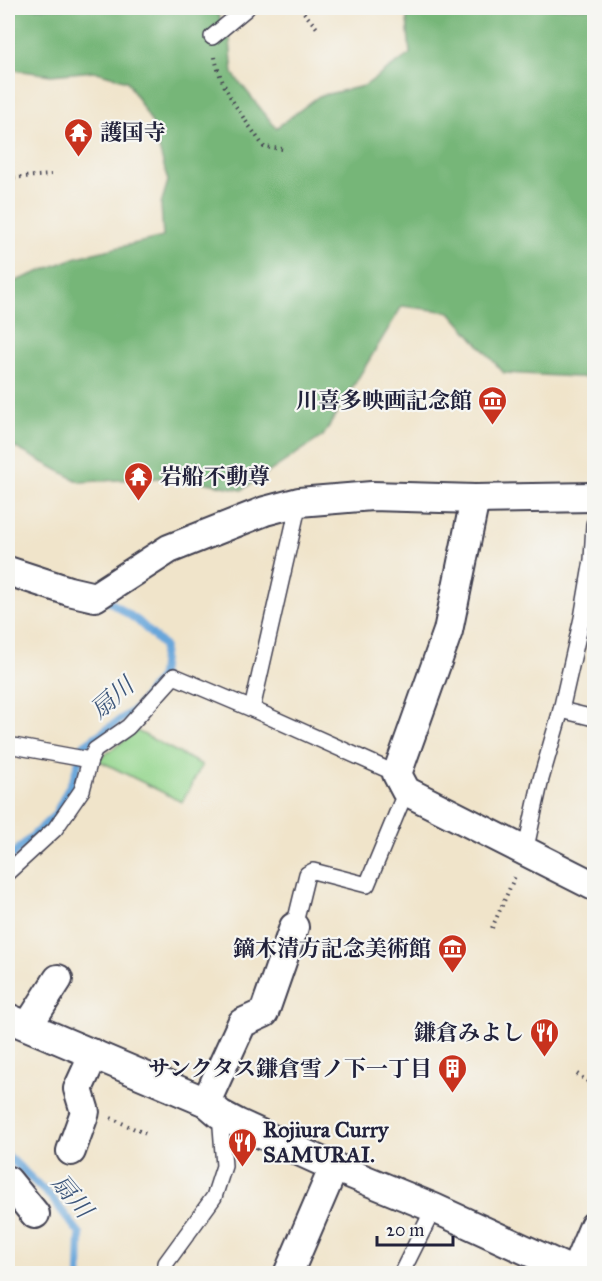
<svg xmlns="http://www.w3.org/2000/svg" width="602" height="1281" viewBox="0 0 602 1281" font-family="'IM FELL Great Primer','Noto Serif JP',serif">
  <style>
    .green { fill: #93d58c; stroke: #5a7c64; stroke-width: 1.5 }
    .forest { fill: #76b678; stroke: #4c6c5a; stroke-width: 1.5 }
    .lines { fill: none; stroke-linecap: round; stroke-linejoin: round }
    .stream { stroke: #68a6da; stroke-width: 8 }
    .lane-casing { stroke: #413f50; stroke-width: 18 }
    .street-casing { stroke: #413f50; stroke-width: 32 }
    .path { stroke: #413f50; stroke-width: 4; stroke-dasharray: 1.5 4.5; stroke-linecap: butt }
    .lane { stroke: #fff; stroke-width: 15 }
    .street { stroke: #fff; stroke-width: 28 }
    .labels { text-anchor: middle; dominant-baseline: central; stroke-width: 4.5; stroke-linejoin: round; paint-order: stroke }
    .poi-label { font-size: 22px; font-weight: bold; fill: #22223b; stroke: #f6f6f2; text-anchor: end }
    .water-label { font-size: 24px; font-style: italic; fill: #3e577b; stroke: #f6f6f2 }
  </style>
  <rect width="100%" height="100%" fill="#f6f6f2"/>
  <filter id="ink" filterUnits="userSpaceOnUse"><feTurbulence type="fractalNoise" baseFrequency=".0167" numOctaves="2"/><feDisplacementMap in="SourceGraphic" scale="12" xChannelSelector="R" yChannelSelector="G"/><feConvolveMatrix kernelMatrix="1 2 1 2 8 2 1 2 1" color-interpolation-filters="sRGB"/></filter>
  <filter id="wash" filterUnits="userSpaceOnUse"><feTurbulence type="fractalNoise" baseFrequency=".008" numOctaves="4" result="noise"/><feDisplacementMap in="SourceGraphic" scale="24" xChannelSelector="R" yChannelSelector="G"/><feGaussianBlur stdDeviation="1.35" result="paint"/><feColorMatrix in="noise" values="0 0 0 0 0 0 0 0 0 0 0 0 0 0 0 0 0 1.4 0 .05"/><feComposite in="paint" operator="in"/></filter>
  <g filter="url(#wash)">
    <rect width="100%" height="100%" fill="#f0e4ca"/>
    <path class="green" d="M137,731L202,765L182,802L98,760Z"/>
    <path class="forest" d="M8,8H215L230,40L233,74L276,128L319,96L364,86L410,54L406,8H594V378L504,373L450,312L402,306L323,436L242,490L178,477L80,482L14,447L8,438V284L77,257L163,237L161,204L168,181L152,123L127,81L94,71L51,75L8,69Z"/>
    <g class="lines">
      <g class="stream">
        <path d="M8,859L55,815L74,777L84,745L137,708L161,676L164,646L138,621L105,598"/>
        <path d="M8,1156L51,1197L80,1234L79,1274"/>
      </g>
    </g>
  </g>
  <g filter="url(#ink)">
    <g class="lines">
      <defs>
        <g id="lane">
          <path d="M212,37L247,8"/>
          <path d="M252,709L299,502"/>
          <path d="M561,710L594,718"/>
          <path d="M8,745L90,760"/>
          <path d="M525,852L541,779L561,710L582,618L592,560L594,524"/>
          <path d="M8,872L55,829L82,790L90,760L95,750L128,727L174,676L252,709L397,774"/>
          <path d="M294,927L307,874L313,871L367,885L406,791"/>
          <path d="M164,1274L166,1263L214,1197L224,1166L220,1114"/>
          <path d="M401,1274L434,1208"/>
        </g>
        <g id="street">
          <path d="M475,499L448,631L397,774L406,791L594,886"/>
          <path d="M8,571L69,591L95,597L169,549L265,511L299,502L372,496L475,499L594,497"/>
          <path d="M8,1018L206,1102L220,1114L237,1123L334,1167L434,1208L578,1274"/>
          <path d="M28,1026L58,979"/>
          <path d="M206,1102L242,1023L264,1013L294,927"/>
          <path d="M71,1151L85,1112L78,1089L94,1054"/>
          <path d="M8,1181L35,1214"/>
          <path d="M288,1274L334,1167"/>
          <path d="M574,1274L594,1226"/>
        </g>
      </defs>
      <use href="#lane" class="lane-casing"/>
      <use href="#street" class="street-casing"/>
      <g class="path">
        <path d="M300,8L317,28"/>
        <path d="M215,57C221,91 245,119 264,147L283,149"/>
        <path d="M8,178L51,175"/>
        <path d="M492,928L516,874"/>
        <path d="M577,1074L594,1086"/>
        <path d="M111,1118L146,1134"/>
      </g>
      <use href="#lane" class="lane"/>
      <use href="#street" class="street"/>
    </g>
  </g>
  <defs>
    <symbol id="temple-pin" viewBox="-11 -11 22 30"><path d="M0 17L-7.5 6A9.5 9.5 0 1 1 7.5 6Z" fill="#c8321e" stroke="#f6f6f2"/><path d="M0-6L5-2H3V0L6.5 2.5H4V6H1.5V3h-3V6H-4V2.5H-6.5L-3 0V-2H-5Z" fill="#fff"/></symbol>
    <symbol id="museum-pin" viewBox="-11 -11 22 30"><path d="M0 17L-7.5 6A9.5 9.5 0 1 1 7.5 6Z" fill="#c8321e" stroke="#f6f6f2"/><path d="M0-6L6-3V-2H-6V-3ZM-5-1h2V3h-2ZM-1-1h2V3h-2ZM3-1h2V3H3ZM-6 4H6V6H-6Z" fill="#fff"/></symbol>
    <symbol id="restaurant-pin" viewBox="-11 -11 22 30"><path d="M0 17L-7.5 6A9.5 9.5 0 1 1 7.5 6Z" fill="#c8321e" stroke="#f6f6f2"/><path d="M-5-6h1v4h1v-4h1v4h1v-4h1v5L-1.5 .5V6h-2V.5L-5-1ZM5-6V6H3V1.5H1.5Q1.5-4 5-6Z" fill="#fff"/></symbol>
    <symbol id="building-pin" viewBox="-11 -11 22 30"><path d="M0 17L-7.5 6A9.5 9.5 0 1 1 7.5 6Z" fill="#c8321e" stroke="#f6f6f2"/><path d="M-4-6H4V6H1V3H-1V6H-4ZM-2.5-4.3h1.7v1.8h-1.7ZM.8-4.3h1.7v1.8H.8ZM-2.5-1h1.7V.8h-1.7ZM.8-1h1.7V.8H.8Z" fill="#fff"/></symbol>
  </defs>
  <g fill-rule="evenodd">
    <use href="#temple-pin" x="62" y="116" width="33" height="45"/>
    <use href="#museum-pin" x="476" y="384" width="33" height="45"/>
    <use href="#temple-pin" x="122" y="460" width="33" height="45"/>
    <use href="#museum-pin" x="436" y="932" width="33" height="45"/>
    <use href="#restaurant-pin" x="528" y="1016" width="33" height="45"/>
    <use href="#building-pin" x="436" y="1052" width="33" height="45"/>
    <use href="#restaurant-pin" x="226" y="1126" width="33" height="45"/>
  </g>
  <g class="labels">
    <g class="poi-label">
      <text x="100" y="132" text-anchor="start">護国寺</text>
      <text x="472" y="400">川喜多映画記念館</text>
      <text x="160" y="476" text-anchor="start">岩船不動尊</text>
      <text x="431" y="948">鏑木清方記念美術館</text>
      <text x="524" y="1032">鎌倉みよし</text>
      <text x="432" y="1068">サンクタス鎌倉雪ノ下一丁目</text>
      <text x="263" y="1129" text-anchor="start">Rojiura Curry<tspan x="263" dy="25">SAMURAI.</tspan></text>
    </g>
    <g class="water-label">
      <text transform="translate(112 698) rotate(-41)">扇川</text>
      <text transform="translate(72 1196) rotate(50)">扇川</text>
    </g>
  </g>
  <rect width="602" height="1281" fill="none" stroke="#f6f6f2" stroke-width="30"/>
  <path d="M377 1236v9h76v-9" fill="none" stroke="#22223b" stroke-width="3"/>
  <text x="386" y="1236" font-size="18" fill="#22223b" stroke="#f6f6f2" stroke-width="4.5" paint-order="stroke">20 m</text>
</svg>
